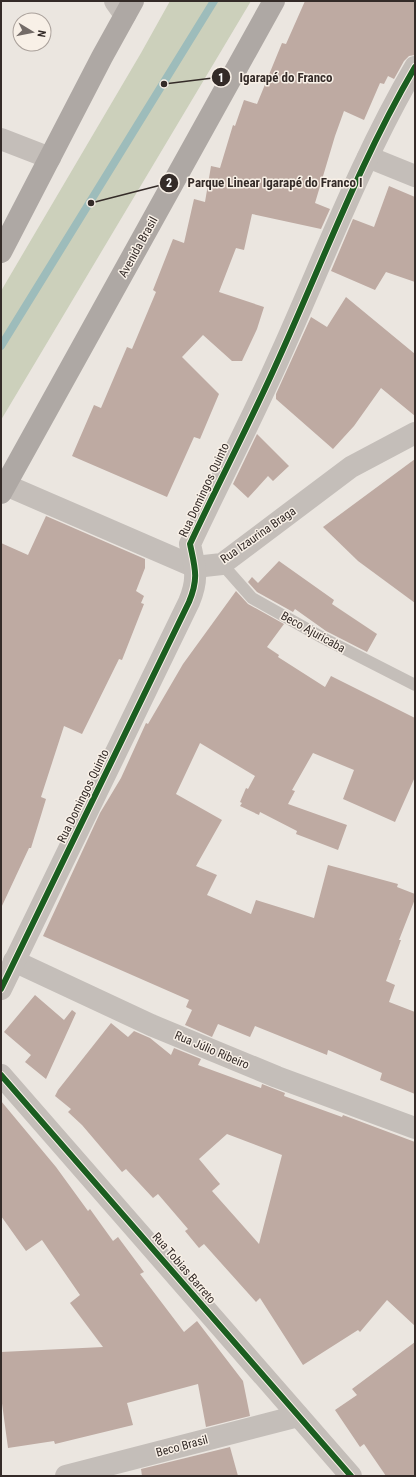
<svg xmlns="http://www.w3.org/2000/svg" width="416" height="1477" viewBox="0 0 416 1477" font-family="'Roboto Condensed',sans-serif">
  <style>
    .green { fill: #ccd0bb }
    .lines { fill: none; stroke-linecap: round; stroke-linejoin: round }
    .stream { stroke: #9dbcbb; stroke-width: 8 }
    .building { fill: #beaaa2; fill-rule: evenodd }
    .service { stroke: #c4beb9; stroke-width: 12 }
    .minor { stroke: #c4beb9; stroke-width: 22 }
    .trunk { stroke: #aea8a4; stroke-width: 22 }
    .cycleway-casing { stroke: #f8f0e7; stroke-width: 8 }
    .cycleway { stroke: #1b5e20; stroke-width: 6 }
    .labels { text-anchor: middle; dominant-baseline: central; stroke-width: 3; stroke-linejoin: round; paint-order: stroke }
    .street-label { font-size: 12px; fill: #342b28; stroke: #f8f0e7 }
    .leader { fill: none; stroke: #342b28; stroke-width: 1.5 }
    .callout-dot { fill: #342b28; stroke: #f8f0e7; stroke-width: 1.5 }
    .mark-label { font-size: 12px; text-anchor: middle; font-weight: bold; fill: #fff }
    .callout-label { font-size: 13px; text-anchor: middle; font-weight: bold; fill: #342b28; stroke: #f8f0e7; stroke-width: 3; stroke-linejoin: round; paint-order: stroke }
  </style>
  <rect width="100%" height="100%" fill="#ebe6e0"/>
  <path class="green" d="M170,1H251L1,420V291L141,53Z"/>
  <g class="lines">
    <path class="stream" d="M1,346L214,1"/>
  </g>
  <g class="building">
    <path d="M305,1H415V55L409,56L404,61L394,79L388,76L384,84L380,83L364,120L344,111L335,136L315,203L330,209L321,229L252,214L244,250L236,248L219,292L264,307L257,329L242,361H232L203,335L182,357L219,394L200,439L194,437L167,497L72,456L94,405L101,408L127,347L132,349L156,292L153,290L173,239L184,243L194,199L205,202L211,166L220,168L233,125L235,126L244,100L257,104L282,43L286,44Z"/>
    <path d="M389,186L415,197V282L386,272L375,290L331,271L353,219L374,227Z"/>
    <path d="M346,297L415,354V416L381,388L354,426L333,449L276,399V394L311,317L327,327Z"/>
    <path d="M257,434L289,466L273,481L268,476L248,498L233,484Z"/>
    <path d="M415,459V603L358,561L323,527Z"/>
    <path d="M46,516L145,559V568L136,591L144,596L141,603L144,604L122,660L119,659L82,734L64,726L41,797L46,799L31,848H29L1,908V543L28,555Z"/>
    <path d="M279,561L334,600L332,604L377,634L367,652L326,631L295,609L293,612L257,592L248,582L252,577L258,583Z"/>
    <path d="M236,591L248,604L284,624L267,647L279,655L278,657L325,687L331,676L415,718V777L395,822L343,799L354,770L313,753L292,790L295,791L288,804L347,825L338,850L296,834L297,831L260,812L259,815L240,806L242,803L240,802L246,788L248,789L255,776L200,743L176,794L222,820L196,866L217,875L207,895L251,914L256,900L314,918L328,865L398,884L397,887L415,894V899L399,940H401L386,981L395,985L389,1002L415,1012V1094L380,1080L382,1073L328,1050L327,1055L255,1026L250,1037L218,1024L212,1037L185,1025L192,1010L186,1007L189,1000L43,936L100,813L121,778L146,723L148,724L183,664Z"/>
    <path d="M35,995L64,1020L72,1010L76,1013L46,1079L25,1062L31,1055L4,1032Z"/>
    <path d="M111,1023L128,1037L134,1031L150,1038L171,1055L174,1048L201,1059L198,1065L261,1088L262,1084L285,1093L284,1096L342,1117L343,1115L415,1142V1326L387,1300L360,1332L358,1330L303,1365L260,1298L256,1302L204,1244L199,1248L185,1231L188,1229L158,1194L153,1198L126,1169L122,1172L82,1125L68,1112L71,1109L55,1096L58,1090ZM227,1134L282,1155L259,1244L212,1191L220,1184L199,1159Z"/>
    <path d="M1,1101L56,1167L88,1211L90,1209L113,1241L118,1237L144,1272L140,1274L184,1332L197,1321L243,1381L250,1416L206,1427L198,1384L127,1403L133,1425L55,1444L54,1441L8,1448L1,1396V1352L103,1347L70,1303L80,1295L42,1240L26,1251L1,1216Z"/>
    <path d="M415,1342V1476H386L364,1444L360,1447L335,1410L357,1395L352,1389Z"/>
    <path d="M230,1447L238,1476H142L141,1469Z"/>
  </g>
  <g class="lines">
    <path class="service" d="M222,564L252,598L323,638L415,685"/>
    <g class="minor">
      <path d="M115,1L125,15"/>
      <path d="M1,139L50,158"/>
      <path d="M368,157L415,176"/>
      <path d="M1,483L195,567L222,564L351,467L415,433"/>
      <path d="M14,961L151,1025L277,1077L415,1128"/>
      <path d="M1,989L189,602C199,578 195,568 190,544C219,482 251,421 279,358C323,261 361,159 415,67"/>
      <path d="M1,1075L351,1476"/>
      <path d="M66,1476L298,1416"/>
    </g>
    <g class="trunk">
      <path d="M1,252L102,57L133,1"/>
      <path d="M1,493L274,1"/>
    </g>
    <defs>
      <g id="cycleway">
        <path d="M1,989L189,602C199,578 195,568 190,544C219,482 251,421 279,358C323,261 361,159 415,67"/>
        <path d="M1,1075L351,1476"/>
      </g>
    </defs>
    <use href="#cycleway" class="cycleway-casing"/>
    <use href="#cycleway" class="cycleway"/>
  </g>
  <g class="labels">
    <g class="street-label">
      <text transform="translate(138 247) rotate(-61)">Avenida Brasil</text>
      <text transform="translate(204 490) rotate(-65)">Rua Domingos Quinto</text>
      <text transform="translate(258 535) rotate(-35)">Rua Izaurina Braga</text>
      <text transform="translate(313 632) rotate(29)">Beco Ajuricaba</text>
      <text transform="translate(83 796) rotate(-64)">Rua Domingos Quinto</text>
      <text transform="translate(212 1050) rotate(23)">Rua Júlio Ribeiro</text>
      <text transform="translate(184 1268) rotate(49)">Rua Tobias Barreto</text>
      <text transform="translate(182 1446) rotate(-15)">Beco Brasil</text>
    </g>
  </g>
  <path class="leader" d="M164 84L221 77M91 203L169 183"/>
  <g class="callout-dot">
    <circle cx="164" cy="84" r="4"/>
    <circle cx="91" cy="203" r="4"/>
    <circle cx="221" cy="77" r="10"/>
    <circle cx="169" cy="183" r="10"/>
  </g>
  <g class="mark-label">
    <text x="221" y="82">1</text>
    <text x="169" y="187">2</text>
  </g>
  <g class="callout-label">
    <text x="286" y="82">Igarapé do Franco</text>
    <text x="275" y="187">Parque Linear Igarapé do Franco I</text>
  </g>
  <rect width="416" height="1477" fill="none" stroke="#342b28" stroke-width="4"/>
  <g transform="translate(32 32) rotate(100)"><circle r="19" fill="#f8f0e7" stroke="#aaa19b"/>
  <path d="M0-3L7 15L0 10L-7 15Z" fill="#746c68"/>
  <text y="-6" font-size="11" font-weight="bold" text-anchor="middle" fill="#342b28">N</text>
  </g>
</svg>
